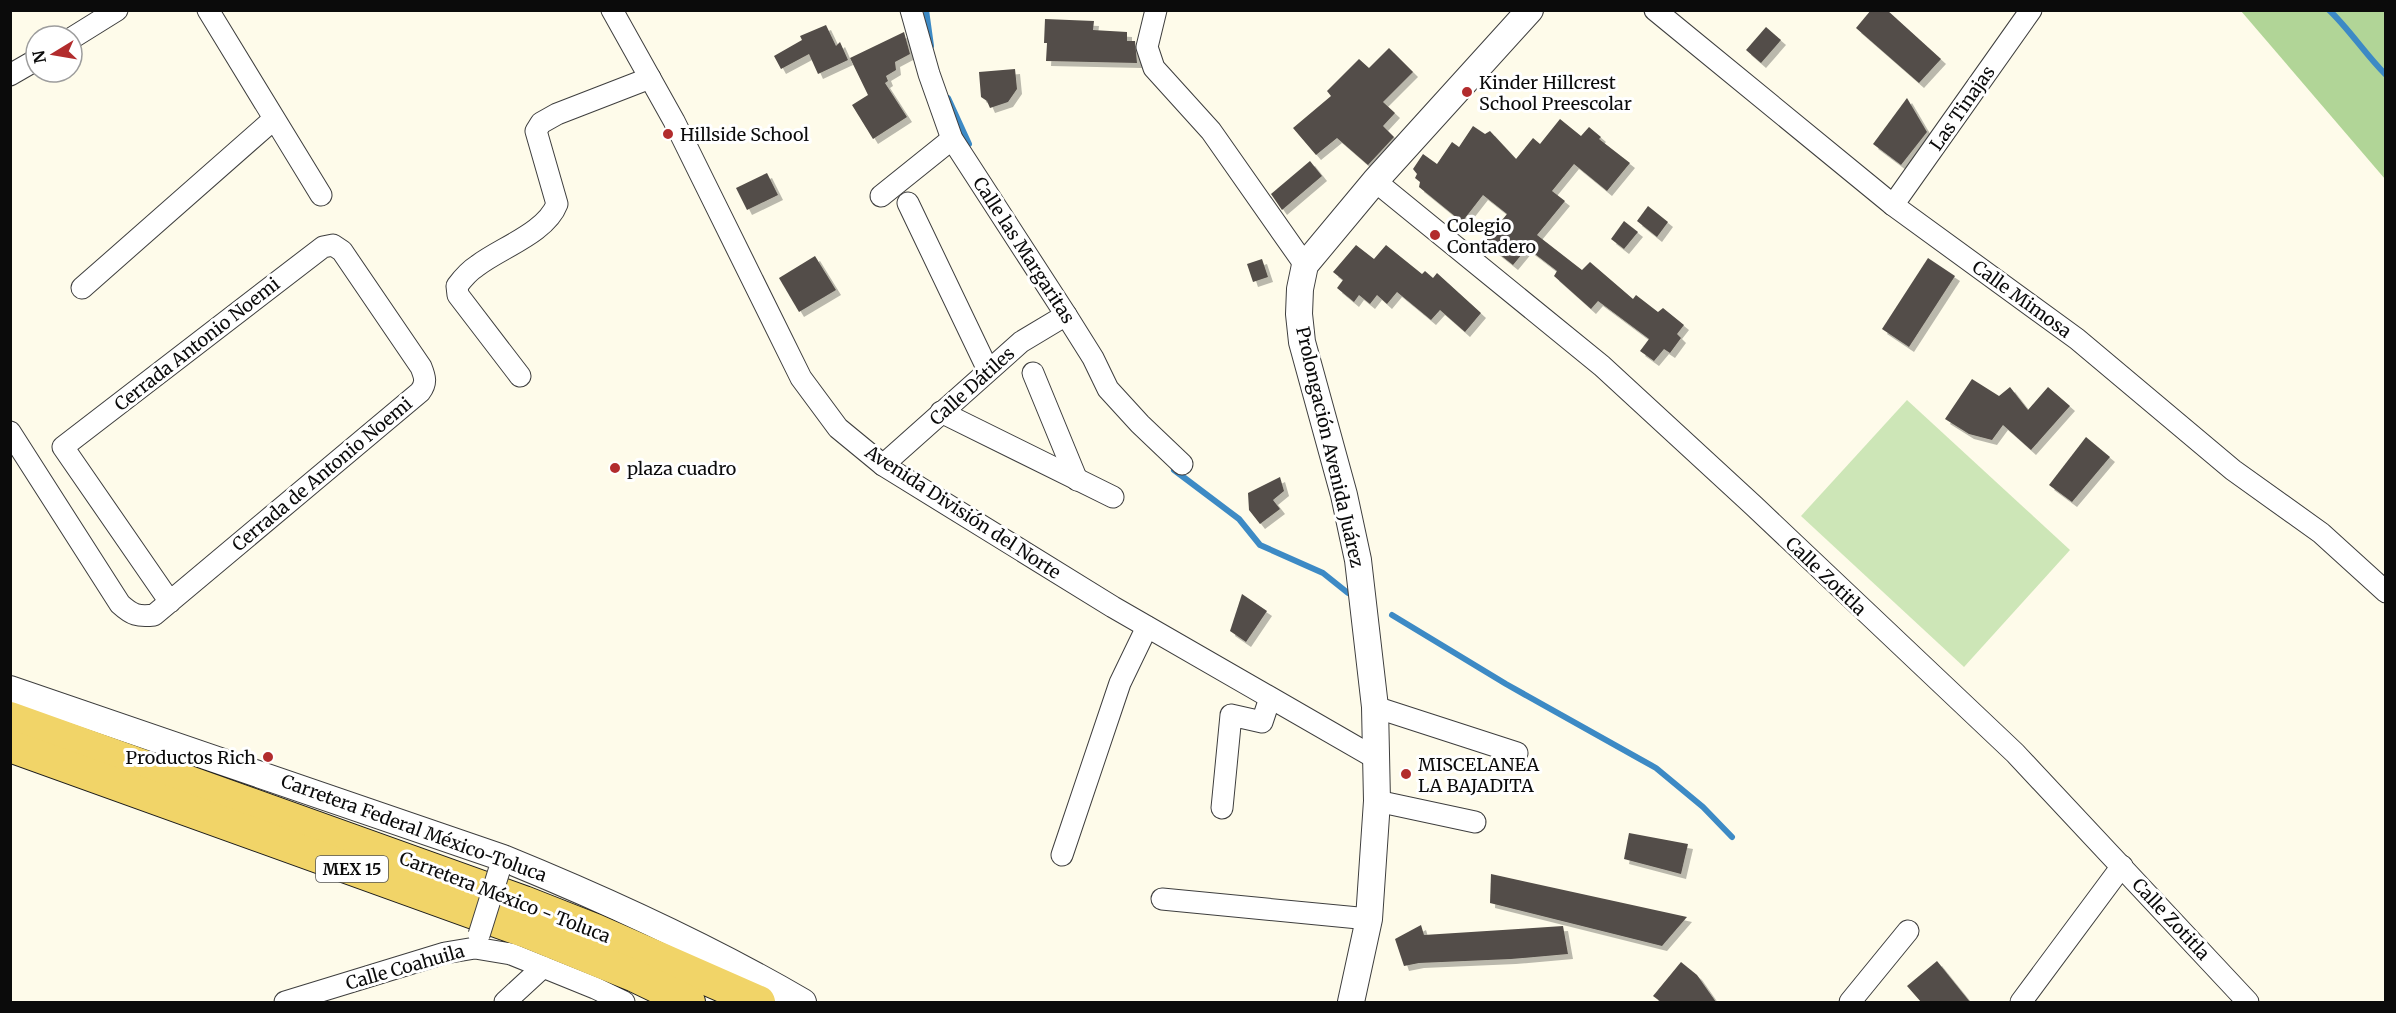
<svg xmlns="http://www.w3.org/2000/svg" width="2396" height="1013" viewBox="0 0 2396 1013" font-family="Merriweather,serif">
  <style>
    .green { fill: #cde6b7 }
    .forest { fill: #b1d597 }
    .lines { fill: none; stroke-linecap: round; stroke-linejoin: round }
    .stream { stroke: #3d8ac5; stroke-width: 6 }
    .building { fill: #534d48; filter: url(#shadow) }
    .minor-casing { stroke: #3e3e3e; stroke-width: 23 }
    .tertiary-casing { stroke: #3e3e3e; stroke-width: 28 }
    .primary-casing { stroke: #1c1c1c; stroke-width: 34 }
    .minor { stroke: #fff; stroke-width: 21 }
    .tertiary { stroke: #fff; stroke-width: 26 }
    .primary { stroke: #f1d468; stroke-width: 32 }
    .minor-bridge-casing { stroke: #3e3e3e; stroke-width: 23; stroke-linecap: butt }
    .minor-bridge { stroke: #fff; stroke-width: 21 }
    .poi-dot { fill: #b22c2d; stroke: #fff; stroke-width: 2 }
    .labels { text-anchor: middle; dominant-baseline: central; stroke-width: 6; stroke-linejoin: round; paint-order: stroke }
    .shield { fill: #fff; stroke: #545454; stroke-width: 1.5 }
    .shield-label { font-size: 16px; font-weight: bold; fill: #0b0b0b }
    .poi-label { font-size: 18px; fill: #0b0b0b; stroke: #fff; text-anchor: start }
    .street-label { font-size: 18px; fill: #0b0b0b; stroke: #fff }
  </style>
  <defs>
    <filter id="shadow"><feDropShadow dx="5" dy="5" stdDeviation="0" flood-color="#0004"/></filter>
  </defs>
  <rect width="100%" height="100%" fill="#fefbea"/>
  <path class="green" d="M1907,400L2070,550L1964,667L1801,516Z"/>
  <path class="forest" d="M2384,11L2386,13L2385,179L2241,11Z"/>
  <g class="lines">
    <g class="stream">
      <path d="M926,10L931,46"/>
      <path d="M2329,10C2350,30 2365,54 2386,75"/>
      <path d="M948,98L969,144"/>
      <path d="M1174,470L1239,519L1260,545L1323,573L1348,593"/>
      <path d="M1392,615L1506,684L1656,768L1703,807L1732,837"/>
    </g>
  </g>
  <g class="building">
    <path d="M1871,10H1887L1941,59L1919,83L1856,28Z"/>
    <path d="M1045,19L1094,21L1093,30L1127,32V41H1135L1137,63L1046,61L1047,43H1044Z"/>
    <path d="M826,25L836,46L840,42L848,60L818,74L809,54L781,69L774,56L802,40L800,36Z"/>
    <path d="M1766,27L1781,40L1761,63L1746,50Z"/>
    <path d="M904,32L910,54L895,62L896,70L886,76L888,81L885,83L907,117L873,139L852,105L868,95L850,58Z"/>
    <path d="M1389,48L1413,72L1383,102L1395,113L1383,126L1394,137L1368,165L1337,138L1316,155L1293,128L1331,96L1327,91L1359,59L1369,68Z"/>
    <path d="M1015,69L1017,89L1008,102L990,108L987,101L981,97L979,72Z"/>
    <path d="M1907,98L1927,132L1901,165L1873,144Z"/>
    <path d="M1560,119L1581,136L1589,127L1601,137L1599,139L1630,163L1607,191L1574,164L1552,191L1565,201L1537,235L1582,270L1590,262L1633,299L1636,295L1658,312L1663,308L1684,325L1677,334L1681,338L1670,353L1664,349L1654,361L1640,351L1649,339L1598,301L1591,309L1554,276L1557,271L1527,248L1513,265L1484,242L1507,214L1483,195L1462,222L1419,187L1420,182L1415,178L1417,174L1413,169L1423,154L1437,164L1452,142L1459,147L1473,126L1485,134L1490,131L1516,159L1533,138L1540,144Z"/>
    <path d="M1310,161L1322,176L1282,210L1271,194Z"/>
    <path d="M767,173L778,195L747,210L736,188Z"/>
    <path d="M1648,206L1668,222L1657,237L1637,221Z"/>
    <path d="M1624,221L1638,232L1624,249L1611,239Z"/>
    <path d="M1356,245L1374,259L1386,245L1422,274L1425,271L1433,278L1437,273L1481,313L1465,332L1440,310L1431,320L1397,292L1387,304L1377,295L1370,304L1359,295L1354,302L1337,288L1343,280L1333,272Z"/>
    <path d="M815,256L836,290L799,312L779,278Z"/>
    <path d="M1928,258L1955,276L1909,347L1882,329Z"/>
    <path d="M1262,259L1268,277L1253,282L1247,264Z"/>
    <path d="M1972,379L1999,396L2010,387L2028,410L2048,387L2070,406L2031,450L2003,425L1992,440L1969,434L1945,419Z"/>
    <path d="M2086,437L2110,457L2072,502L2049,485Z"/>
    <path d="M1280,477L1284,491L1273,500L1280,509L1260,524L1249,510L1248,493Z"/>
    <path d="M1242,594L1267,611L1246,642L1230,631Z"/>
    <path d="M1629,833L1688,844L1681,874L1624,859Z"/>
    <path d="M1491,874L1687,917L1662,946L1490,903Z"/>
    <path d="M1421,925L1424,935L1563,926L1568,954L1511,959L1419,963L1404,966L1395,939Z"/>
    <path d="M1937,961L1970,1002H1921L1907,986Z"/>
    <path d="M1681,962L1697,975L1716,1002H1661L1653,996Z"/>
  </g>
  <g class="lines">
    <defs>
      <g id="minor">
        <path d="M208,10L321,195"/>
        <path d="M612,10L674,121L801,378L838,428L883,465L1113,607L1377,759"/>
        <path d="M911,10L929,74L952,139L1066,315L1093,358L1108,389L1140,424L1182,464"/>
        <path d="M1156,10L1147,47L1154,68L1211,131L1305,265"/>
        <path d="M1655,10L1893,205L2077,339L2233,470L2321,533L2386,592"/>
        <path d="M72,38L117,10"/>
        <path d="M10,75L36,60"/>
        <path d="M1375,181L1602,366L1754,506L2015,753L2248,1002"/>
        <path d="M881,196L952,139"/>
        <path d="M908,203L988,370"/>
        <path d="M1893,205L2031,10"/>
        <path d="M82,288L274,119"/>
        <path d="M1033,373L1077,480"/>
        <path d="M520,376L458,295L457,286C463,278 469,271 477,266C500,248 546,233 557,204L536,131L541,123L557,114L650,78"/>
        <path d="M941,412L1113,497"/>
        <path d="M10,432L120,604C132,615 138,617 154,615L420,392C427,383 425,377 421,367L342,251L333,245L323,247L63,447L170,602"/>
        <path d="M883,465L1021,342L1066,315"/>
        <path d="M1375,707L1517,753"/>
        <path d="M1377,801L1475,822"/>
        <path d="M1222,808L1231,715L1262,722L1270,698"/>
        <path d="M1062,855L1120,683L1147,627"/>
        <path d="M1162,899L1369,919"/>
        <path d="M285,1002L445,953L475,948L511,954L595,988L624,1002"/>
        <path d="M505,1002L543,967"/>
        <path d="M1850,1002L1908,931"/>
        <path d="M2021,1002L2122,866"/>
      </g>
      <g id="tertiary">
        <path d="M10,689L503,858C606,900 707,946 803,1002"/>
        <path d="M1351,1002L1369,919L1377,801L1375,707L1358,560L1344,495L1302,342L1299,314L1300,289L1305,265L1375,181L1530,10"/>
      </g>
      <g id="primary">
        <path d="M10,718L524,902L595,930L759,1002"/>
        <path d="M10,746L527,932L635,976L689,1002"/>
      </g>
    </defs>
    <use href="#minor" class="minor-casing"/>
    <use href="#tertiary" class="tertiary-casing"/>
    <use href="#primary" class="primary-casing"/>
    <use href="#minor" class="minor"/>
    <use href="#tertiary" class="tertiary"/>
    <use href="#primary" class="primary"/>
    <defs>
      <path id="minor-bridge" d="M479,935L499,871"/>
    </defs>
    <use href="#minor-bridge" class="minor-bridge-casing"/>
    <use href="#minor-bridge" class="minor-bridge"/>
  </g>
  <g class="poi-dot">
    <circle cx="1467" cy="92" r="6"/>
    <circle cx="668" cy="134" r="6"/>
    <circle cx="1435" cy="235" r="6"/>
    <circle cx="615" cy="468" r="6"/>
    <circle cx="268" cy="757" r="6"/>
    <circle cx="1406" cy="774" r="6"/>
  </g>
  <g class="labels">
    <rect class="shield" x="316" y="856" width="72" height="26" rx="4.5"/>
    <g class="shield-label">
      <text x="352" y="869">MEX 15</text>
    </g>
    <g class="poi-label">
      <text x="1479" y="82">Kinder Hillcrest<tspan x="1479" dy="21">School Preescolar</tspan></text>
      <text x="680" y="134">Hillside School</text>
      <text x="1447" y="225">Colegio<tspan x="1447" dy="21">Contadero</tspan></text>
      <text x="627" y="468">plaza cuadro</text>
      <text x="256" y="757" text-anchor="end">Productos Rich</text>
      <text x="1418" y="764">MISCELANEA<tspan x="1418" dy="21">LA BAJADITA</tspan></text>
    </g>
    <g class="street-label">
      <text transform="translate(1962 108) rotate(-55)">Las Tinajas</text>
      <text transform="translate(1024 250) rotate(57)">Calle las Margaritas</text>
      <text transform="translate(2022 299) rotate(36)">Calle Mimosa</text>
      <text transform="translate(197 344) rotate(-38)">Cerrada Antonio Noemi</text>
      <text transform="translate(972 386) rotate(-42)">Calle Dátiles</text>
      <text transform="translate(1330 447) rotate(77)">Prolongación Avenida Juárez</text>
      <text transform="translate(322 474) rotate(-40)">Cerrada de Antonio Noemi</text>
      <text transform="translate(963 512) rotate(33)">Avenida División del Norte</text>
      <text transform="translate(1826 576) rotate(44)">Calle Zotitla</text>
      <text transform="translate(414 828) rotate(20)">Carretera Federal México-Toluca</text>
      <text transform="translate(505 897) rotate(21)">Carretera México - Toluca</text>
      <text transform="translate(2171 919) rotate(47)">Calle Zotitla</text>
      <text transform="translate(405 967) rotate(-16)">Calle Coahuila</text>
    </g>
  </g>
  <rect width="2396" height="1013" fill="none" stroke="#0b0b0b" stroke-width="24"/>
  <g transform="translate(54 54) rotate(259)"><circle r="28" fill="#ffffff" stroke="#9d9d9d" stroke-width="1.5"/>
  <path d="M0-4.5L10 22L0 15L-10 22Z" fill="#b22c2d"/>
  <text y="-9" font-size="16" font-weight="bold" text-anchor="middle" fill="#0b0b0b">N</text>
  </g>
</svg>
